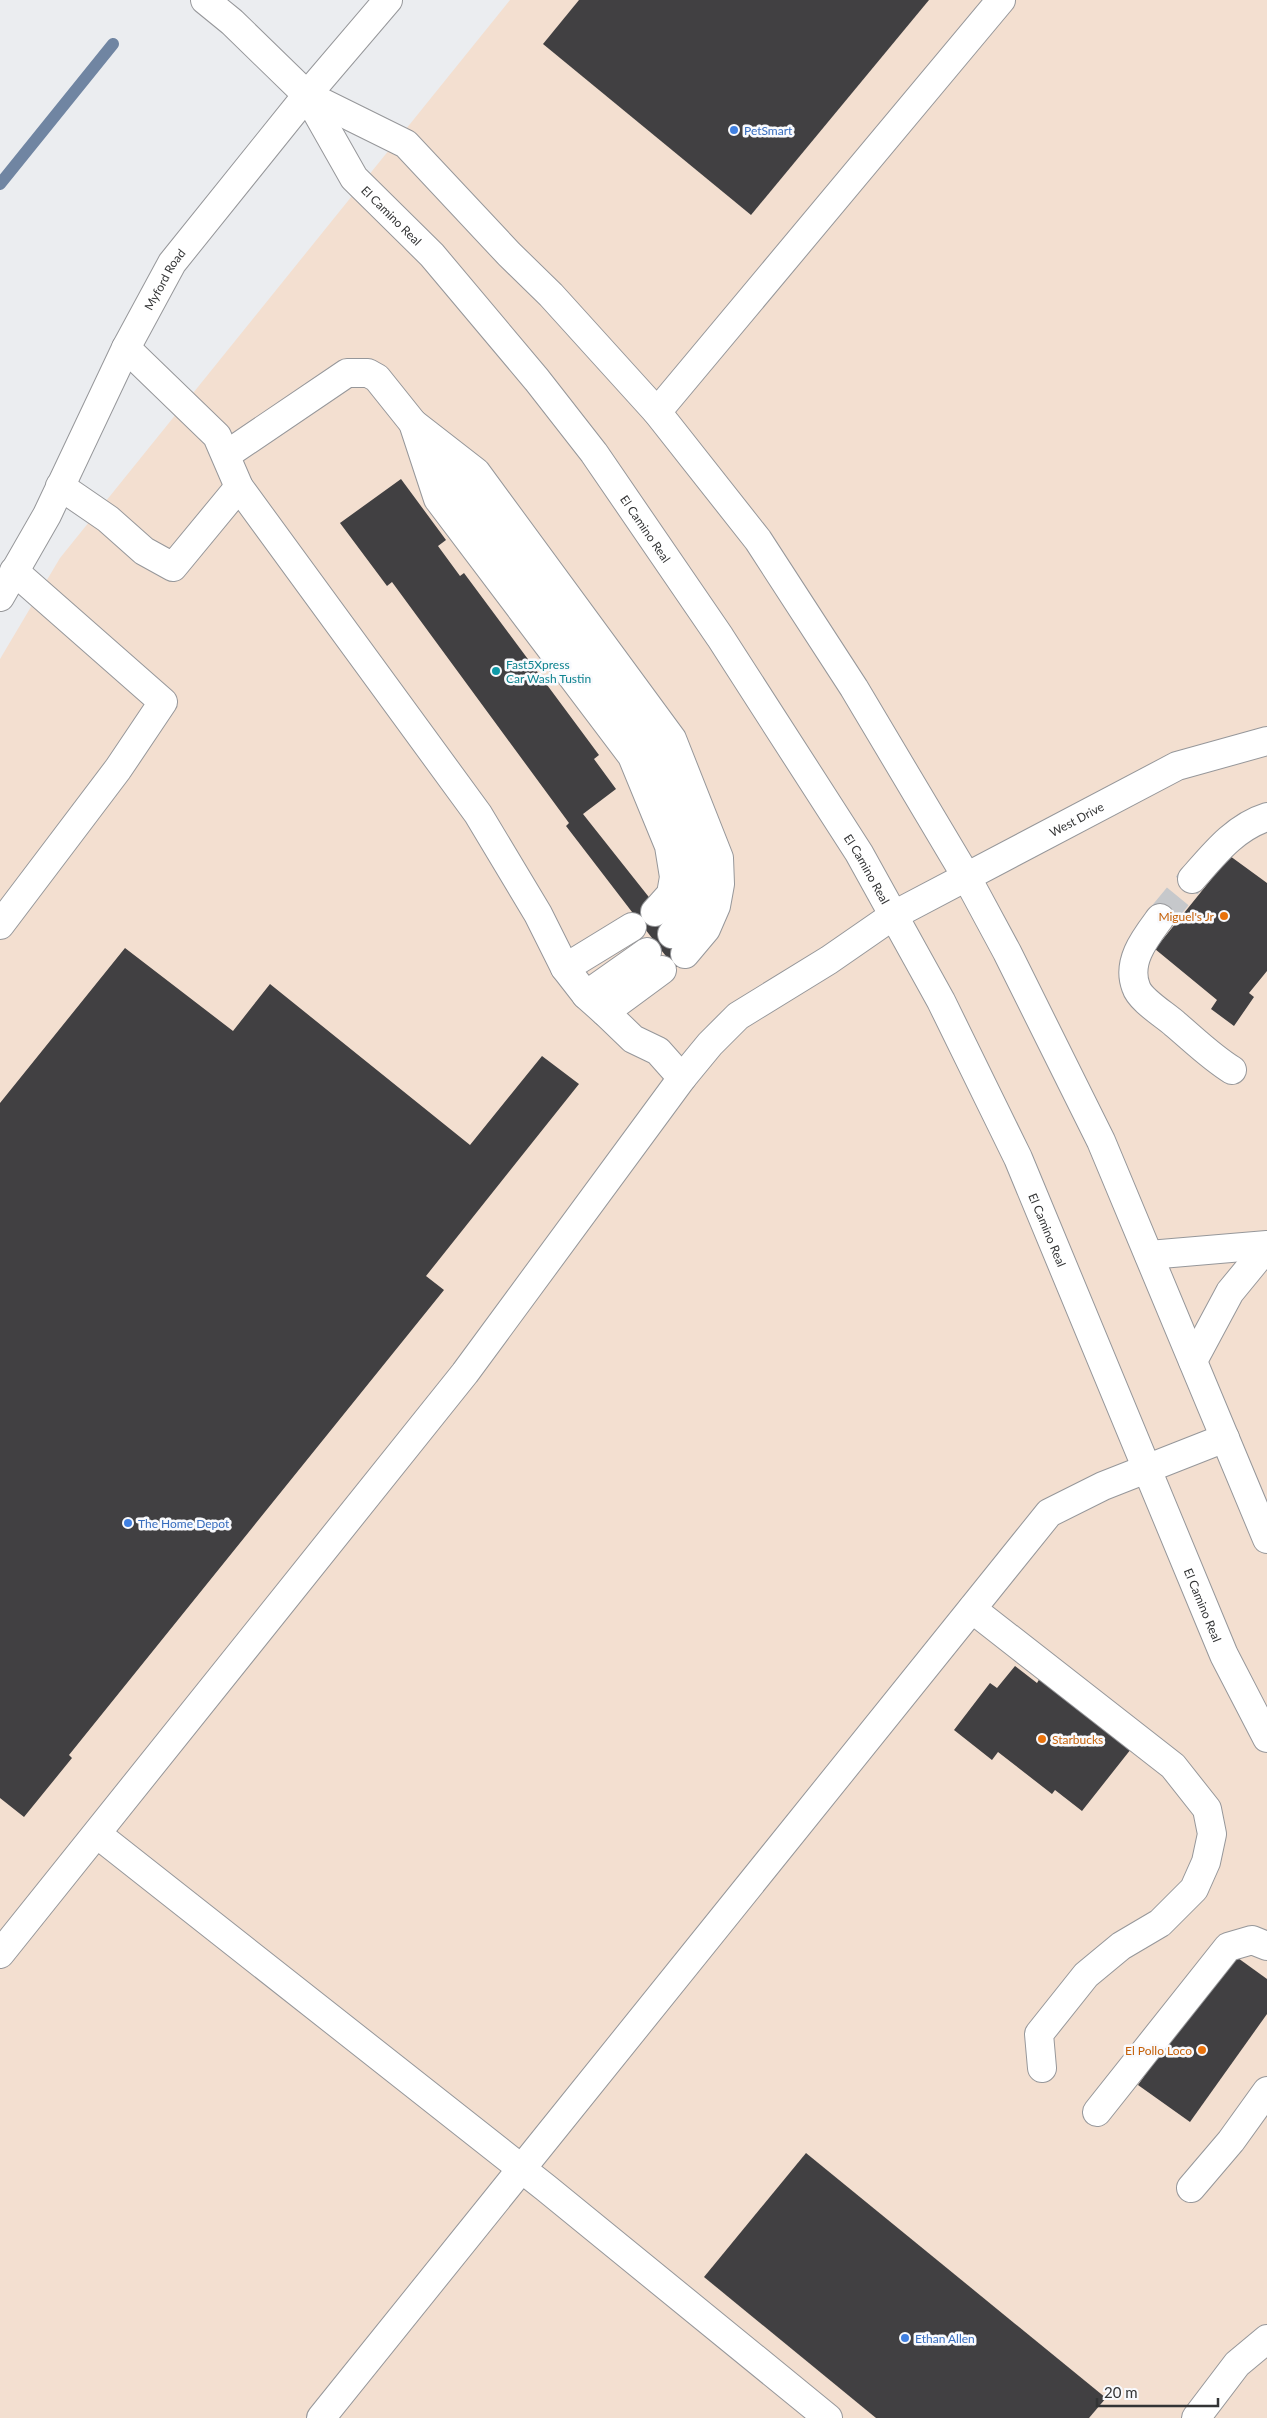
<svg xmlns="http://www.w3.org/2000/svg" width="1267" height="2418" viewBox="0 0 1267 2418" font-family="Lato,sans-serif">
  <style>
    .commercial { fill: #f3dfd0 }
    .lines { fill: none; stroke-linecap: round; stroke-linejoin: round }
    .stream { stroke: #7085a2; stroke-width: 12 }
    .building { fill: #414042 }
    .minor-tunnel { stroke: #c6c8cb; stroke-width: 28; stroke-dasharray: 28 14; stroke-linecap: butt }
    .minor-casing { stroke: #96979a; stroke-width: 30 }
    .major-casing { stroke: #96979a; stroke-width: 30 }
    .minor { stroke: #fff; stroke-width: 28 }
    .major { stroke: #fff; stroke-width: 28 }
    .shop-dot { fill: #3f7fe0; stroke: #f9fafd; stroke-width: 2 }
    .culture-dot { fill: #0f9aa8; stroke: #f9fafd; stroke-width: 2 }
    .food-dot { fill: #e8710a; stroke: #f9fafd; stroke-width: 2 }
    .labels { text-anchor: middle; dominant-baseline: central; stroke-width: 5; stroke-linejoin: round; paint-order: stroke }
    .shop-label { font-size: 12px; fill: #366cbe; stroke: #f9fafd; text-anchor: start }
    .street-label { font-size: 12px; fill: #333435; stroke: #f9fafd }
    .culture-label { font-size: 12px; fill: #0d838f; stroke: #f9fafd; text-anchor: start }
    .food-label { font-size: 12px; fill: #c56008; stroke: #f9fafd; text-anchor: end }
  </style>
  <rect width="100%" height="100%" fill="#ebedf0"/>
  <path class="commercial" d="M510,0H1267V2418H0V659L60,558Z"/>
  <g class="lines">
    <path class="stream" d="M0,184L113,44"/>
  </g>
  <g class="building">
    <path d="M579,0H929L751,215L543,44Z"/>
    <path d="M401,479L446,540L438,546L460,576L464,573L599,755L594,759L616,789L583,814L694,954L675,968L566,826L569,823L392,582L387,586L340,523Z"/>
    <path d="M1230,856L1267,883V971L1249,993L1254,997L1234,1026L1211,1009L1217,1000L1155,949Z"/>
    <path d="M125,948L233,1031L270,984L470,1145L542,1056L579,1084L426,1276L444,1290L69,1755L72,1758L24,1817L0,1798V1103Z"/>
    <path d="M1015,1666L1037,1683L1040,1678L1131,1749L1082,1811L1055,1790L1052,1794L998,1752L992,1760L954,1730L990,1683L997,1688Z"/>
    <path d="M1231,1953L1267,1979V2014L1190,2122L1138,2085Z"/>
    <path d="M806,2153L1106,2398L1089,2418H876L704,2277Z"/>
  </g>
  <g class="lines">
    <path class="minor-tunnel" d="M1160,918L1192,879"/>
    <defs>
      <g id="minor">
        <path d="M126,348L217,436L239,487L478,814L538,914L565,968L586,995L605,1012L633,1039L658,1051L682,1078"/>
        <path d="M657,412L1001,0"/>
        <path d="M413,423L476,472L672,739L719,858L720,884L716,906L706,929L685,954"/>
        <path d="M433,449L654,747L694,857L698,876L695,899L689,914L672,934"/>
        <path d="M226,455L347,373H368L377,378L413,423L438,499L632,756L669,846L674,877L671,894L655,912"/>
        <path d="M60,486L108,519L144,551L173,567L239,487"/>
        <path id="s1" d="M0,597L47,515L126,348L172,263L307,95L388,0"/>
        <path d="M1192,879C1214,854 1235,827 1267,817"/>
        <path d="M1160,918C1146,937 1126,961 1136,987C1140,1000 1165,1015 1175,1024C1194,1040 1211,1057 1232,1070"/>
        <path d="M0,925L118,769L163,702L14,571"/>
        <path d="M565,968L632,927"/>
        <path d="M586,995L647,952"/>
        <path d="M605,1012L662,970"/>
        <path d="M1149,1255L1267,1245"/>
        <path d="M1193,1361L1230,1292L1267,1247"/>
        <path d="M972,1609L1173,1766L1207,1809L1212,1834L1206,1862L1194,1889L1160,1923L1121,1946L1086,1975L1039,2034L1042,2068"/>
        <path d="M97,1834L546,2188L828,2418"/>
        <path id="s2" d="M0,1954L465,1373L682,1078L710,1044L738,1016L829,960L894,915L1177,766L1267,741"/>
        <path d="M1097,2112L1228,1947L1252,1940L1267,1946"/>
        <path d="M1191,2188L1231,2141L1267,2091"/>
        <path d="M321,2418L1049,1513L1103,1486L1225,1438"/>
        <path d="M1196,2418L1237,2364L1267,2339"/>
      </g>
      <g id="major">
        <path id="s3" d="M205,0L232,22L307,95L354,178L432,255L537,380L594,453L720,637L859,853L941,1001L1018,1158L1224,1655L1267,1738"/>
        <path d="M307,95L406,144L509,254L551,295L657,412L758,540L854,688L966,876L1007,952L1101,1141L1267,1539"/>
      </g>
    </defs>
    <use href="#minor" class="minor-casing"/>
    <use href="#major" class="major-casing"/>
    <use href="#minor" class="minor"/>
    <use href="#major" class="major"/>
  </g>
  <g class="shop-dot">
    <circle cx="734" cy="130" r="5"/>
    <circle cx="128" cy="1523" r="5"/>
    <circle cx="905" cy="2338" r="5"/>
  </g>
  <circle class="culture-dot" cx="496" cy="671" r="5"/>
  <g class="food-dot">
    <circle cx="1224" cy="916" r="5"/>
    <circle cx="1042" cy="1739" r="5"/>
    <circle cx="1202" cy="2050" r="5"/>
  </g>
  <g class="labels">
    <g class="shop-label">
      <text x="744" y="130">PetSmart</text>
      <text x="138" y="1523">The Home Depot</text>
      <text x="915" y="2338">Ethan Allen</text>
    </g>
    <g class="street-label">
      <text stroke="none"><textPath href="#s3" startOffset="288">El Camino Real</textPath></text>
      <text stroke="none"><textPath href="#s1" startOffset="358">Myford Road</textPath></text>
      <text stroke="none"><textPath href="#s3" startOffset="692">El Camino Real</textPath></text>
      <text stroke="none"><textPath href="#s2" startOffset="1586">West Drive</textPath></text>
      <text stroke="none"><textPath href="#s3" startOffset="1098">El Camino Real</textPath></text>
      <text stroke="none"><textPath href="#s3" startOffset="1502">El Camino Real</textPath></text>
      <text stroke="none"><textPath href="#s3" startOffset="1908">El Camino Real</textPath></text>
    </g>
    <g class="culture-label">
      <text x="506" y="664">Fast5Xpress<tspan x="506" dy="14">Car Wash Tustin</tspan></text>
    </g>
    <g class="food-label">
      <text x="1214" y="916">Miguel's Jr</text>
      <text x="1052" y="1739" text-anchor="start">Starbucks</text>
      <text x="1192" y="2050">El Pollo Loco</text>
    </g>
  </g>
  <path d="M1097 2398v8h121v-8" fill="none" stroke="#333435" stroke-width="2.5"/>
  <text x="1104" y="2398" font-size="15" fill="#333435" stroke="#f9fafd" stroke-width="4" paint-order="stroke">20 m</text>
</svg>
